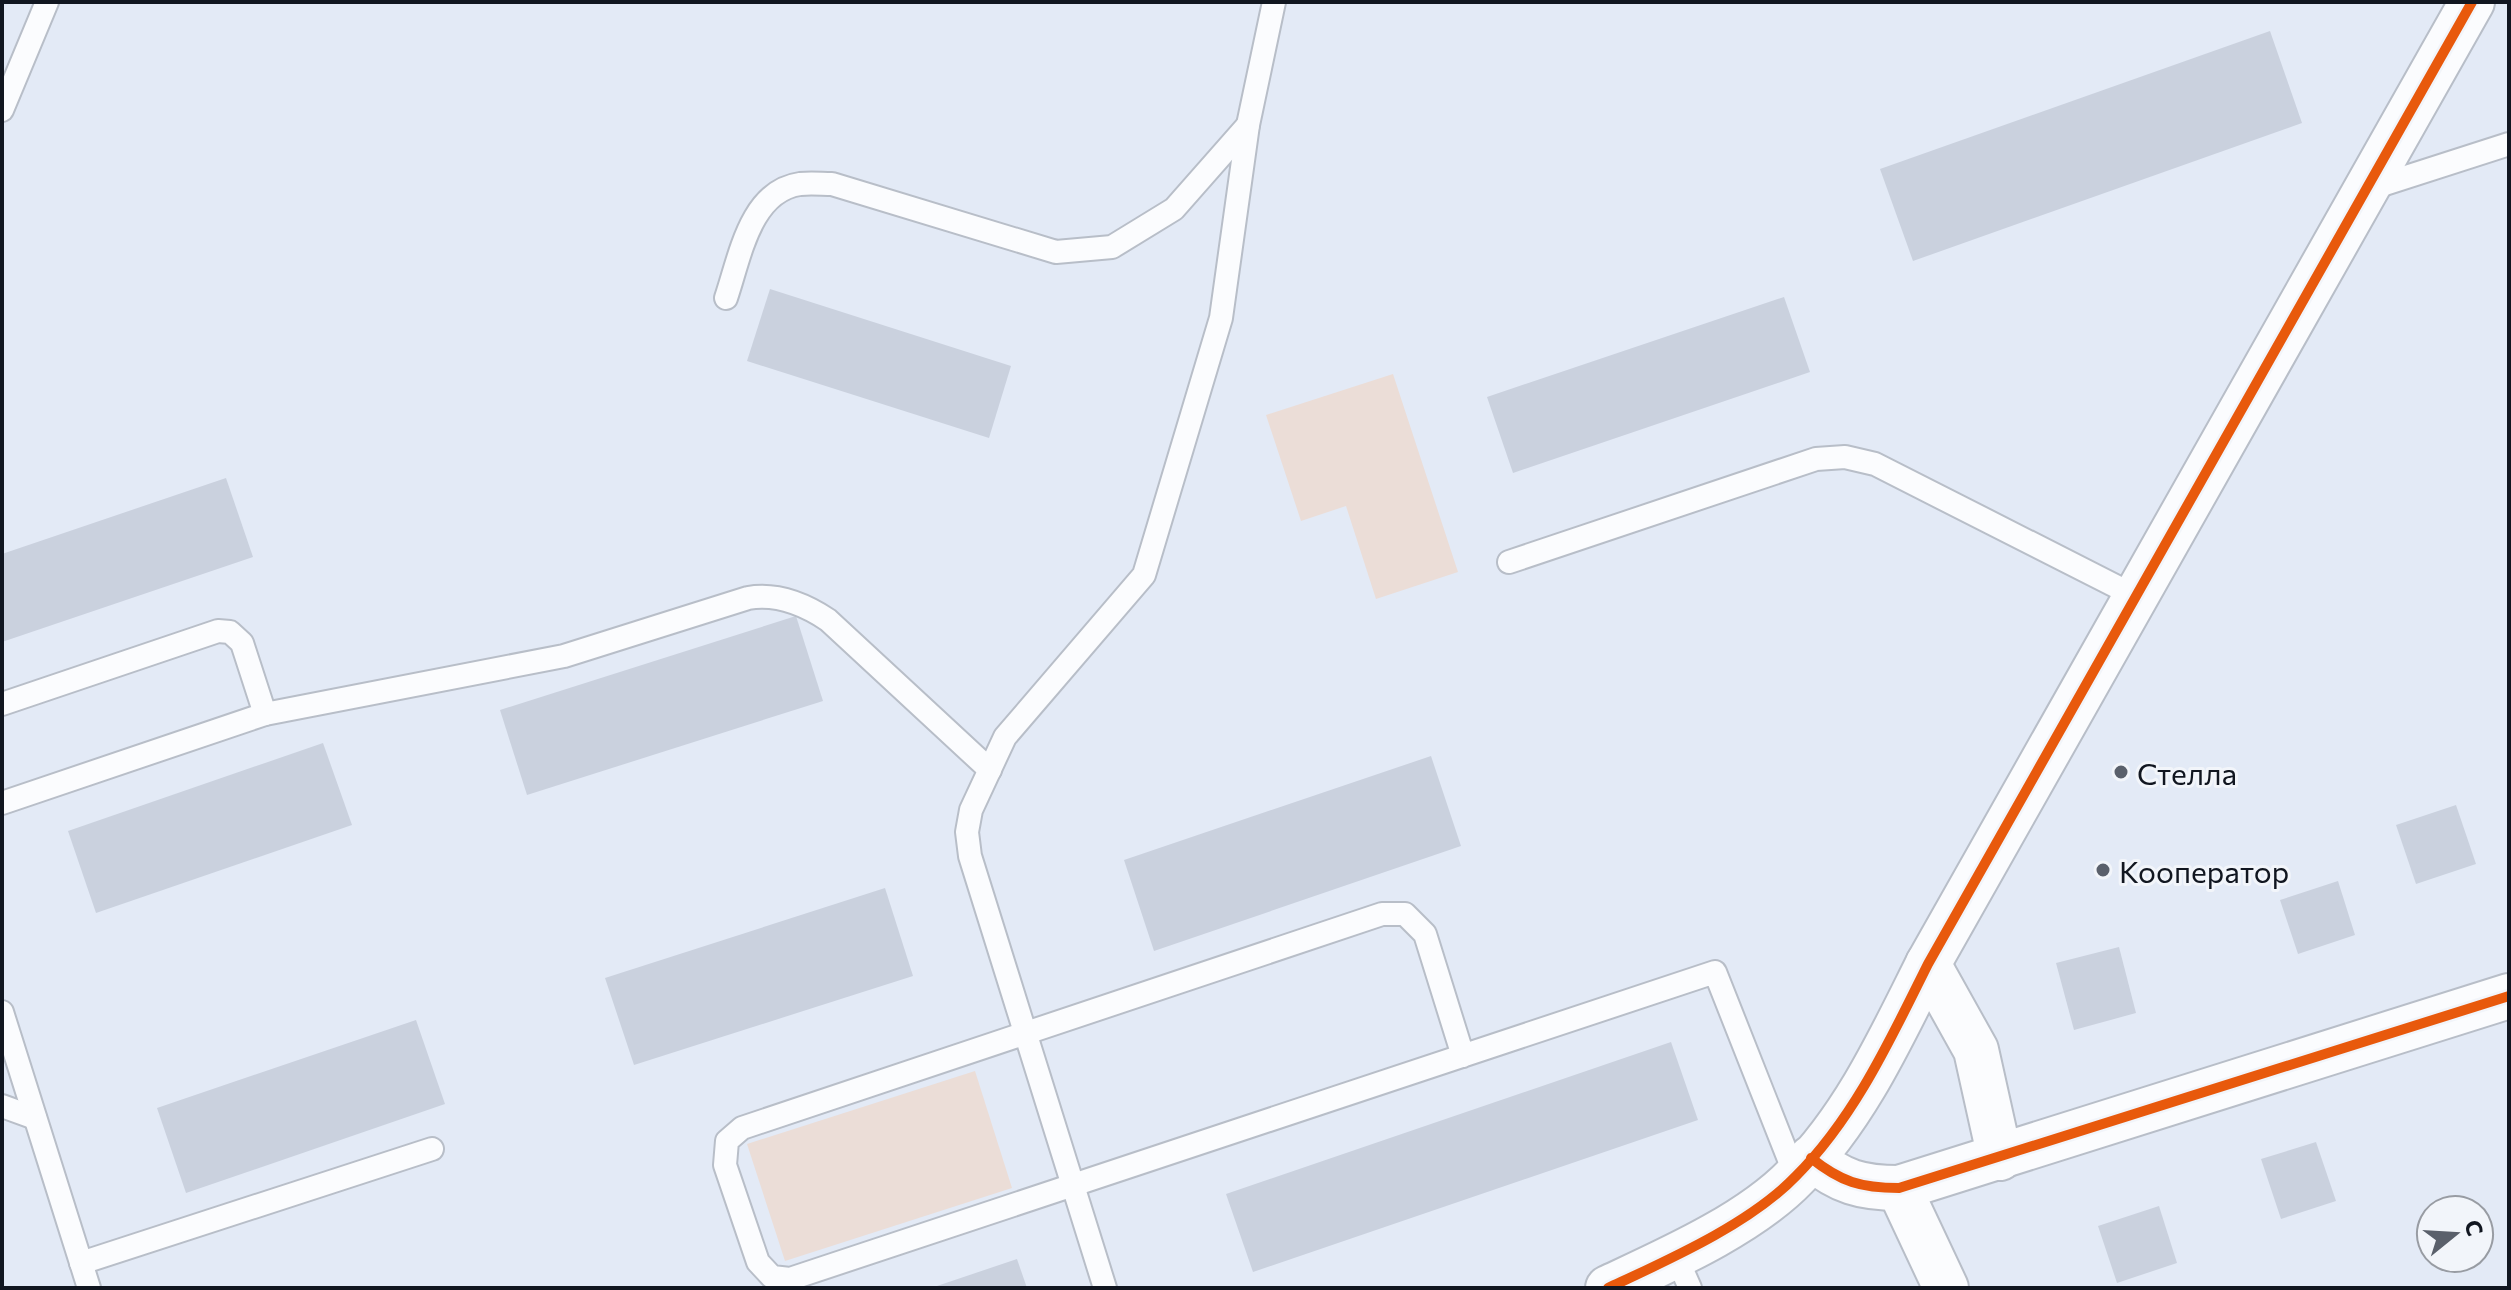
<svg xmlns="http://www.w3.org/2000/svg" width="2511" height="1290" viewBox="0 0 2511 1290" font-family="Commissioner,sans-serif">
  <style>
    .green { fill: #ebddd7 }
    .building { fill: #cad1de }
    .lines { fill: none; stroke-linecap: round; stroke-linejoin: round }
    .lane-casing { stroke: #b8bec8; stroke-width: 26 }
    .street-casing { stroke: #b8bec8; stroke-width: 48 }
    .lane { stroke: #fbfcfe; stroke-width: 22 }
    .street { stroke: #fbfcfe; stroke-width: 44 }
    .cycleway-casing { stroke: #f2f5fa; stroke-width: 15 }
    .cycleway { stroke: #e8590c; stroke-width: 10 }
    .poi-dot { fill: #5a606b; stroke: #f2f5fa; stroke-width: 3 }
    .labels { text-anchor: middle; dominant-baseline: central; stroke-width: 6; stroke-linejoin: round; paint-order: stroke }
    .poi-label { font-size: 30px; fill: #111620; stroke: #f2f5fa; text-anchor: start }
  </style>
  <rect width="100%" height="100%" fill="#e3eaf6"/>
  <g class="green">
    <path d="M1393,374L1458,572L1376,599L1346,506L1301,521L1266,415Z"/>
    <path d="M975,1071L1012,1188L785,1261L747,1144Z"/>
  </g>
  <g class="building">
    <path d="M2270,31L2302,123L1913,261L1880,169Z"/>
    <path d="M770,289L1011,366L989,438L747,361Z"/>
    <path d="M1784,297L1810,372L1513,473L1487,397Z"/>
    <path d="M226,478L253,557L2,642V554Z"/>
    <path d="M796,616L823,701L527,795L500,710Z"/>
    <path d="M323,743L352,825L96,913L68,831Z"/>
    <path d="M1431,756L1461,846L1154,951L1124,860Z"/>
    <path d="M2456,805L2476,864L2416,884L2396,825Z"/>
    <path d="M2338,881L2355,935L2298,954L2280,900Z"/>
    <path d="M885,888L913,976L634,1065L605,978Z"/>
    <path d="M2119,947L2136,1013L2074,1030L2056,963Z"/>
    <path d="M416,1020L445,1104L186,1193L157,1108Z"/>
    <path d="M1671,1042L1698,1120L1253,1272L1226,1194Z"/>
    <path d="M2316,1142L2336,1201L2281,1219L2261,1159Z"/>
    <path d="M2159,1206L2177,1263L2117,1283L2098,1226Z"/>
    <path d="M1017,1259L1027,1288H934V1287Z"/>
  </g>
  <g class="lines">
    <defs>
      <g id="lane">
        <path d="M2,110L47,2"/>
        <path d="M2369,189L2509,144"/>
        <path d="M726,298C740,257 750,191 800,184C811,183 822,184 832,184L1056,252L1112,247L1174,209L1248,125"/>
        <path d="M1509,562L1816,459L1845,457L1875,464L2137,597"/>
        <path d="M2,704L218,631L230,632L242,643L265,714L2,803"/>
        <path d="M265,714L564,656L748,598C777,593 804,604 828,620L990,770"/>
        <path d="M2,1012L89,1288"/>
        <path d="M1463,1056L1425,934L1405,914H1382L742,1128L727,1141L725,1165L758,1262L772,1277L790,1279C1099,1177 1407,1074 1715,972L1796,1177"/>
        <path d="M2,1106L35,1118"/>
        <path d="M1676,1256L1690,1288"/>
        <path d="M81,1263L432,1149"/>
        <path d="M1105,1288L970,856L967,832L971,810L1005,737L1144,575L1221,318L1248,125L1274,2"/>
      </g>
      <g id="street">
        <path d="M1928,964L1976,1050L2000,1158"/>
        <path d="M1811,1158C1841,1182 1861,1188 1899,1188L2509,996"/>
        <path d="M1899,1188L1946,1288"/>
        <path d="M1608,1288C1668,1260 1750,1224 1796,1176C1855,1117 1891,1038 1928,964L2472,2"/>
      </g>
    </defs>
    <use href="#lane" class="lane-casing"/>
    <use href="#street" class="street-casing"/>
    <use href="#lane" class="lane"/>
    <use href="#street" class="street"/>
    <defs>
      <g id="cycleway">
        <path d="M1811,1158C1841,1182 1861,1188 1899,1188L2509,996"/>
        <path d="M1608,1288C1668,1260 1750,1224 1796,1176C1855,1117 1891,1038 1928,964L2472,2"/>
      </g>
    </defs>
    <use href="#cycleway" class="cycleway-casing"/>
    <use href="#cycleway" class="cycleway"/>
  </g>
  <g class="poi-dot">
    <circle cx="2121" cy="772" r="8"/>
    <circle cx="2103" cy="870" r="8"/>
  </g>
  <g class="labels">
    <g class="poi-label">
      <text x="2137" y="772">Стелла</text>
      <text x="2119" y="870">Кооператор</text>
    </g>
  </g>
  <rect width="2511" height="1290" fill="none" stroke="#111620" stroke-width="8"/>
  <g transform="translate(2455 1234) rotate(72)"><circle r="38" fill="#f2f5fa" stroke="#989ca3" stroke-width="2"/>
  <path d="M0-6L14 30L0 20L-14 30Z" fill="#5a606b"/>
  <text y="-12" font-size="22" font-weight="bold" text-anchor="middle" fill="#111620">С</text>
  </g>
</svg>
